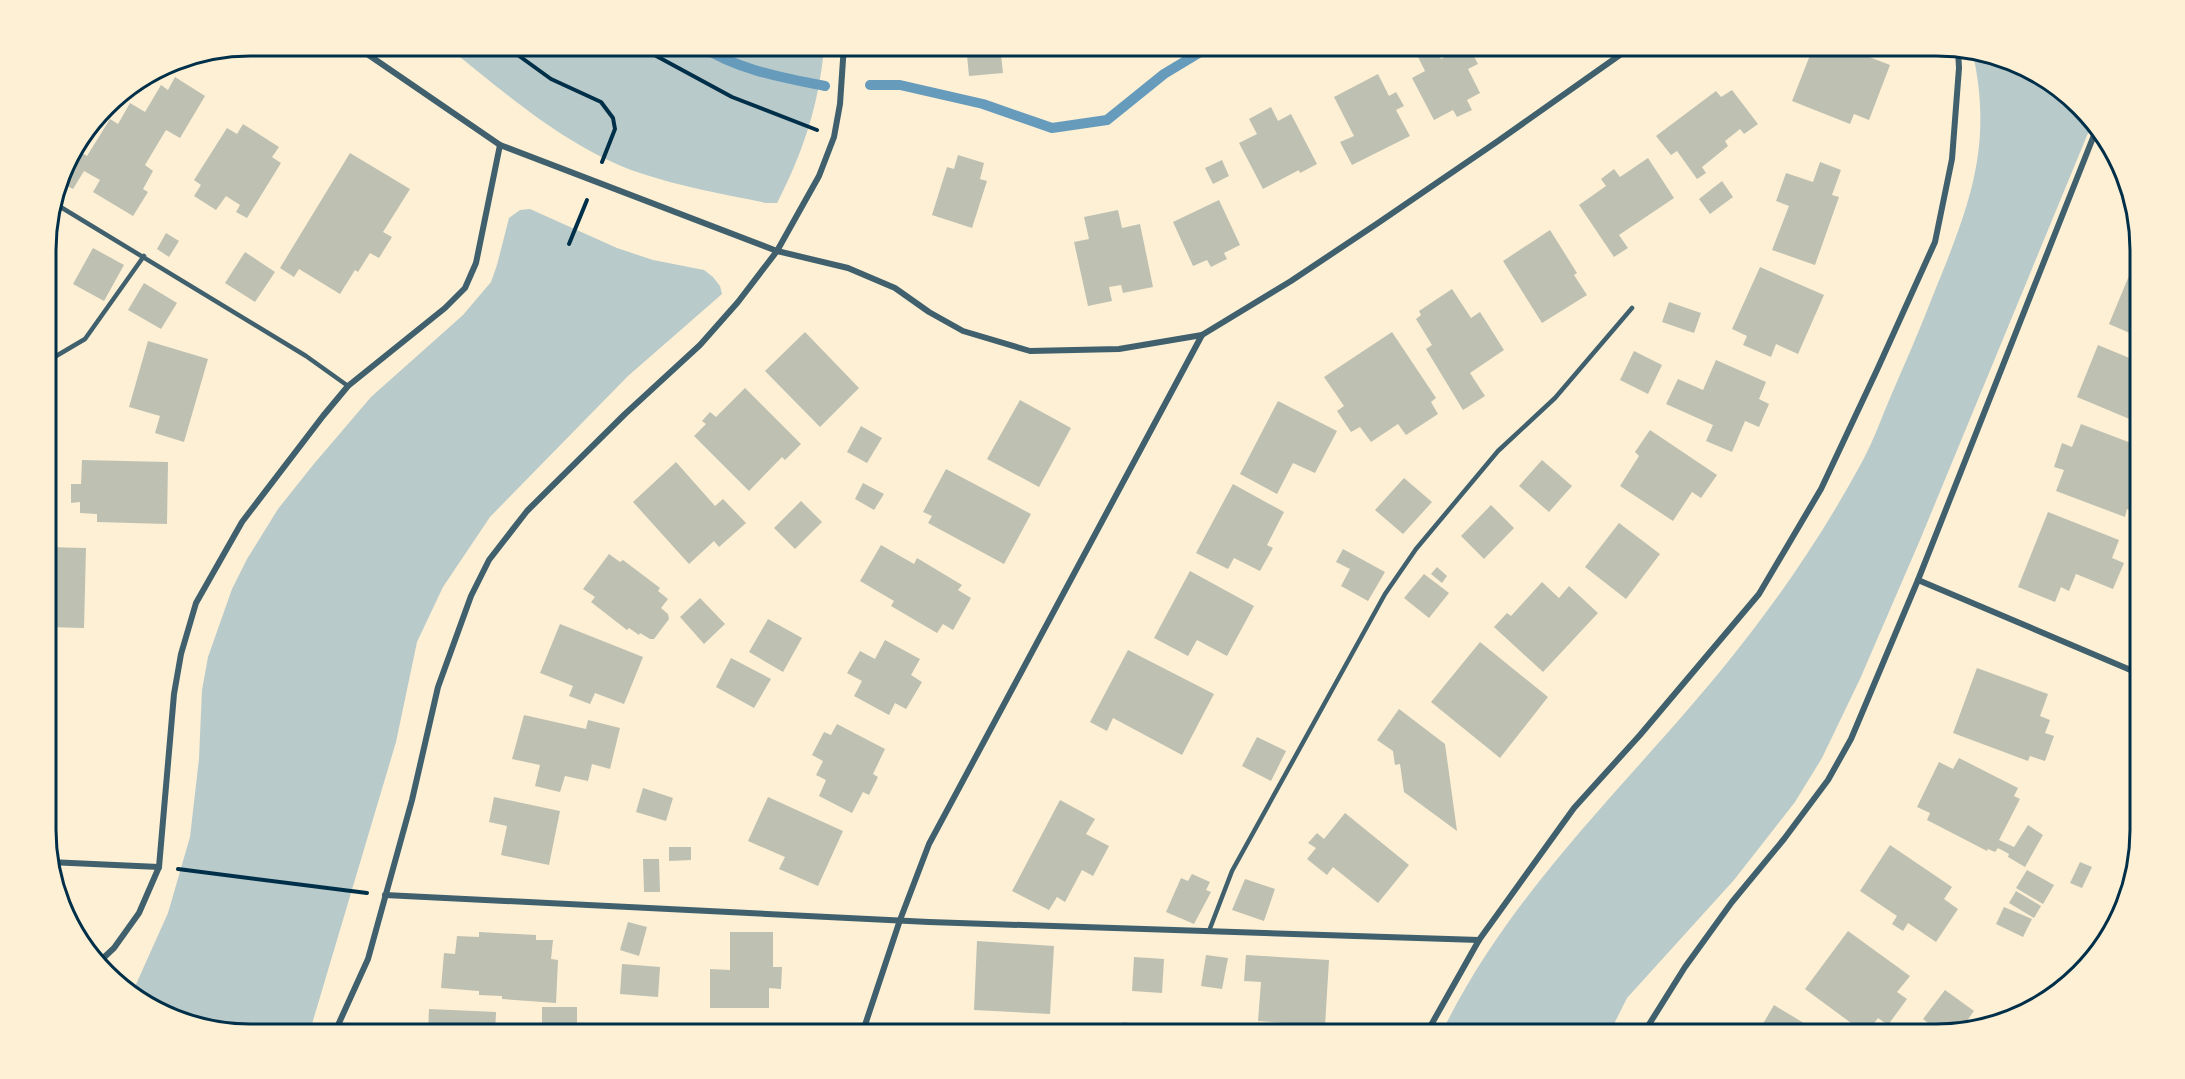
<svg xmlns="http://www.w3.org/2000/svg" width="2185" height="1079" viewBox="0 0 2185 1079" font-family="'Archivo Narrow',sans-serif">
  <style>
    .green { fill: #b9caca }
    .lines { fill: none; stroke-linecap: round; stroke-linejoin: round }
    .stream { stroke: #669bbc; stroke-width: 10 }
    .building { fill: #bec0b2 }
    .path { stroke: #003049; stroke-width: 4 }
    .service { stroke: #3f606c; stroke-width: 4.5 }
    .minor { stroke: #3f606c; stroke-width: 6 }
    .rim { fill: none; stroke: #003049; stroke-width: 3 }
  </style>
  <rect width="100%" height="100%" fill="#fdf0d5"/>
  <g class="green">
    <path d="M445,45H824V48C819,104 803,153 777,203H766C724,194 681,187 640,173C568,149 504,92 445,45Z"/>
    <path d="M1973,54L2026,66L2093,121L1920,540L1860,679L1822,758L1795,802L1734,880L1627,998L1609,1034H1441C1515,881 1640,775 1742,644C1787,587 1828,525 1862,462C1873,442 1881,419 1890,398C1904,365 1919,332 1932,298C1967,211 1994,150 1973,54Z"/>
    <path d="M530,209L617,248L653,260L704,270L713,277L720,286L722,294L628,376L490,517L443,587L417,642L396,742L309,1034H249L159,1013L133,991L168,913L190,837L199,759L202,690L208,657L232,589L247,559L278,509L313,465L371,397L463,315L491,282L497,265L509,218L520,210Z"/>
  </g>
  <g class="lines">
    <g class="stream">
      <path d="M699,45C738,70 780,77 825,86"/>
      <path d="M870,85H900L983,104L1052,128L1107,120L1164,74L1212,45"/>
    </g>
  </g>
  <g class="building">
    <path d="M966,45H1000L1003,73L969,76Z"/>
    <path d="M1431,45H1434L1441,59L1468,45L1478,64L1468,69L1480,93L1467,100L1472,110L1457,117L1453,110L1434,120L1412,78L1425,71L1416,53Z"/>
    <path d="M1525,45H1544L1530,53Z"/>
    <path d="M1814,45H1838L1890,65L1869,120L1854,114L1850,124L1792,101Z"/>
    <path d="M1378,74L1389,96L1396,92L1404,106L1396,110L1410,136L1352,165L1340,142L1354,136L1334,97Z"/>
    <path d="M175,77L205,96L180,138L166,130L145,165L153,171L143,189L148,192L133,216L93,192L100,180L84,171L73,189L60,182L66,159L74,148L87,156L110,119L118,124L130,103L145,112L161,85L168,90Z"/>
    <path d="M1732,90L1758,124L1744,134L1740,129L1725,141L1728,146L1702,167L1706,173L1697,179L1677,151L1671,155L1656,136L1716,91L1721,97Z"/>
    <path d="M1271,107L1278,121L1291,114L1317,164L1300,173L1299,170L1263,189L1239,143L1257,134L1249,119Z"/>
    <path d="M243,124L279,147L272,157L281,163L247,218L236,212L240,205L226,196L216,210L194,196L201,185L194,180L227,128L237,134Z"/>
    <path d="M350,153L410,189L383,232L392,237L379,258L370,253L358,272L355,270L340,294L299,269L294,277L280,268Z"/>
    <path d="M958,155L984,163L980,179L987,181L972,228L932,215L947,167L954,169Z"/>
    <path d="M1648,158L1674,198L1619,235L1628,248L1614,257L1579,205L1606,186L1601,179L1614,169L1620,177Z"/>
    <path d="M1222,160L1229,176L1213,184L1205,168Z"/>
    <path d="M1820,162L1841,170L1832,195L1839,197L1815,265L1772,250L1789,206L1776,201L1786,173L1813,182Z"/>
    <path d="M1722,181L1733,197L1710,214L1699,199Z"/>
    <path d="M1219,200L1240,245L1224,253L1227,259L1211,267L1207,260L1193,266L1173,222Z"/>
    <path d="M1118,210L1122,228L1140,224L1153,287L1123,293L1121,285L1109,287L1112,301L1088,306L1074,242L1089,239L1084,217Z"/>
    <path d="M1550,230L1577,273L1574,275L1587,295L1542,323L1503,261Z"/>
    <path d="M166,233L179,241L169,257L157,249Z"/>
    <path d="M93,248L124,265L104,301L73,284Z"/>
    <path d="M245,252L275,272L255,302L225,283Z"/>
    <path d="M2138,254L2139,337L2109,324Z"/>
    <path d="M1760,267L1824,295L1798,354L1776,344L1771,357L1743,345L1747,336L1732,329Z"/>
    <path d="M144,283L177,303L161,329L128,310Z"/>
    <path d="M1452,289L1471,318L1480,312L1504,350L1470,373L1485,396L1463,410L1426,349L1432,345L1416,319L1421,315L1419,311Z"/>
    <path d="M1669,302L1701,313L1694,333L1662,322Z"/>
    <path d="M805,332L859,388L820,427L765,371Z"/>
    <path d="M1392,332L1436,398L1431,402L1438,414L1406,435L1398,424L1371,442L1360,427L1351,432L1337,411L1344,406L1324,377Z"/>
    <path d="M148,341L208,359L184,442L155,433L160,416L129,407Z"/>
    <path d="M2098,345L2139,362V423L2077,397Z"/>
    <path d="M1634,351L1662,365L1648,394L1620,380Z"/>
    <path d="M1716,360L1766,382L1759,399L1769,404L1759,427L1745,421L1732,452L1706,441L1713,425L1666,404L1678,379L1703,390Z"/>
    <path d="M745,388L801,444L785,460L782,457L749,491L694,436L706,424L702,421L710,412L716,417Z"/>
    <path d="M1020,400L1071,428L1039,487L987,459Z"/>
    <path d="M1278,401L1337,431L1315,473L1293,463L1277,494L1240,474Z"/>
    <path d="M2081,424L2139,446V514L2127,509L2125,517L2056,491L2064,470L2054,467L2062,443L2072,447Z"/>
    <path d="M861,426L882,438L867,463L847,452Z"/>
    <path d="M1650,430L1717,475L1701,498L1692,492L1673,521L1620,486L1639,456L1635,452Z"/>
    <path d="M82,460L168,462L167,524L97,522V514L80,513V502L71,503V484H81Z"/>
    <path d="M1542,460L1572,486L1549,512L1519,486Z"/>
    <path d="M676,462L715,506L723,499L746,523L719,547L714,541L689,564L633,502Z"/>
    <path d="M946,469L1031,514L1004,564L928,523L932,516L923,512Z"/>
    <path d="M1404,478L1432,502L1403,534L1375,510Z"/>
    <path d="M863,483L884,494L874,510L855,499Z"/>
    <path d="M1233,484L1284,512L1267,545L1273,548L1260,571L1234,558L1228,569L1196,553Z"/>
    <path d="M801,501L822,522L795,549L774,528Z"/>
    <path d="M1491,505L1514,528L1484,559L1461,536Z"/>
    <path d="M2048,512L2119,540L2112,558L2124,563L2113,589L2076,574L2069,591L2061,587L2055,602L2018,587Z"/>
    <path d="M1619,523L1660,554L1626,599L1585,567Z"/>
    <path d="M881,545L914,564L917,558L962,585L958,590L971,598L953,630L943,624L937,633L891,606L894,601L860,581Z"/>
    <path d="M46,547L86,548L84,628L46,627Z"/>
    <path d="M1343,549L1385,572L1368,601L1341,586L1350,569L1336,562Z"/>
    <path d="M609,554L620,562L623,560L660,588L658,591L668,599L661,608L668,614L669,619L654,639H650L640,633L639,635L629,628L627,630L591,602L595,597L583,589Z"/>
    <path d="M1437,567L1447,576L1442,583L1431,574Z"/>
    <path d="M1190,571L1254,606L1227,656L1197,640L1188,656L1154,638Z"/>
    <path d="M1424,574L1449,593L1429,618L1404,598Z"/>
    <path d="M1542,582L1559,598L1569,586L1598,613L1543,672L1494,627L1507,613L1511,616Z"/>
    <path d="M700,598L725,624L704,644L680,617Z"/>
    <path d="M768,619L802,638L783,672L749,652Z"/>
    <path d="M560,624L643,657L624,704L595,693L590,704L569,696L573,686L540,673Z"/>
    <path d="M885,640L920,659L911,675L922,682L906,709L895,703L889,715L854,696L862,681L847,673L860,651L875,659Z"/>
    <path d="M1480,642L1548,697L1500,758L1431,702Z"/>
    <path d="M1128,650L1214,694L1182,755L1113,718L1107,731L1090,722Z"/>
    <path d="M731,658L771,679L754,708L716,687Z"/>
    <path d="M1977,668L2048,694L2040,716L2050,720L2045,733L2054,736L2045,761L2030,756L2028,761L1953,733Z"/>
    <path d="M46,686H56L54,734H47Z"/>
    <path d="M1399,709L1445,744L1457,831L1404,792L1400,764L1395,765L1393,751L1377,740Z"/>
    <path d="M524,715L586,729L588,720L620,728L610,769L592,764L588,781L565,776L560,792L535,786L540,765L512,759Z"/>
    <path d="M837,724L885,749L873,774L878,777L869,795L863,792L852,813L819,796L826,780L816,775L823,761L812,755L824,732L831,735Z"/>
    <path d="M1257,737L1286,751L1271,781L1242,766Z"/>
    <path d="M1959,758L2018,788L2014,796L2020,799L1999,840L2014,847L2028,825L2043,835L2025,867L2008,857L2009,854L1998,848L1995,852L1988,849L1987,851L1927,820L1930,813L1917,807L1939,762L1953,769Z"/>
    <path d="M643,788L673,798L666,821L636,812Z"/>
    <path d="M494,797L560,811L549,865L501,855L507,826L489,822Z"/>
    <path d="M768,797L843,831L818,886L779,869L785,857L748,841Z"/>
    <path d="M1060,800L1095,819L1086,834L1109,846L1093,876L1082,870L1065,902L1057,897L1049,910L1012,891Z"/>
    <path d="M1345,813L1409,865L1378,903L1333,867L1327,875L1307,859L1316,848L1308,843L1317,833L1324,839Z"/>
    <path d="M1890,845L1952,887L1944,899L1958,909L1936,942L1908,923L1903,931L1892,924L1897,916L1860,891Z"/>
    <path d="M669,847H691V860L669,861Z"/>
    <path d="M643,859H659L660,892H644Z"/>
    <path d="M2080,862L2092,867L2082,888L2070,883Z"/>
    <path d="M2027,870L2054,885L2043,904L2016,888Z"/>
    <path d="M1192,874L1210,882L1206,890L1211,892L1194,924L1166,912L1181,878L1188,881Z"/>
    <path d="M1245,879L1275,889L1264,921L1232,910Z"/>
    <path d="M2016,891L2041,906L2034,918L2009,903Z"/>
    <path d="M2004,907L2032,919L2023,937L1996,924Z"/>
    <path d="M628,922L647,927L639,956L620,950Z"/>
    <path d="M1848,931L1910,976L1897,992L1907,999L1888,1025L1878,1018L1866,1034L1805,989Z"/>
    <path d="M479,932L536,935V940H553L551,959L558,960L556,1003L502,999V996L479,995V991L441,988L444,953L455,954L457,936L479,937Z"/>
    <path d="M730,932H773V967H782L781,989L769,988V1008H710V969L730,970Z"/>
    <path d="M977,941L1054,946L1050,1014L974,1010Z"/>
    <path d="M1206,955L1228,958L1222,989L1201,986Z"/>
    <path d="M1246,955L1329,960L1325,1026L1258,1021L1261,982L1244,981Z"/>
    <path d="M1134,957L1164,959L1162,993L1132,991Z"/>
    <path d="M622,964L660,967L658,997L620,994Z"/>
    <path d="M1945,990L1974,1011L1961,1029L1949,1034H1942L1923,1019Z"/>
    <path d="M1774,1005L1822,1034H1757Z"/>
    <rect x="542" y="1007" width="35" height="27"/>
    <path d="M429,1009L496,1012L495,1034H428Z"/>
    <path d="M1123,1022L1135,1024L1134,1034H1121Z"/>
    <path d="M952,1025L1036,1029V1034H952Z"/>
    <path d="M671,1027L748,1028V1034H671Z"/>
  </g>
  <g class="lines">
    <g class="path">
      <path d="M504,45L551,79L601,102L613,118L615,129L602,162"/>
      <path d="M636,45L732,97L817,130"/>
      <path d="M569,244L587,200"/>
      <path d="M178,869L367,893"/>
    </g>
    <g class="service">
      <path d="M54,203L306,356L348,386"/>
      <path d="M46,362L85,339L144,256"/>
      <path d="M1209,931L1232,871L1385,594L1416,549L1498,451L1555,398L1632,308"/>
    </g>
    <g class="minor">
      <path d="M354,45L500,145L777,251L848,268L895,288L929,312L963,331L1030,351L1119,349L1202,335L1291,281L1378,223L1498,141L1634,45"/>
      <path d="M1918,580L2140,674"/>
      <path d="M49,862L159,867"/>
      <path d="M385,895L929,922L1479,940"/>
      <path d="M98,963L114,948L139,913L159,867L174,694L181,654L196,603L242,522L323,416L348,386L445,308L465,288L476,263L500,145"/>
      <path d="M334,1034L368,959L412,800L438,687L471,596L489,560L527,511L625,414L700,345L738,302L777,251L819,176L834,137L840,104L844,45"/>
      <path d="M862,1034L900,920L929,844L1202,335"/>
      <path d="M1426,1034L1479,940L1574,808L1640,735L1759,594L1821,489L1877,370L1935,242L1952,159L1959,68L1958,50"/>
      <path d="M1643,1034L1685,967L1732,902L1784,839L1828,780L1851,739L1918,580L2098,125"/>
    </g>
  </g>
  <path d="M0 0H2185V1079H0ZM250 56H1936A194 194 0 0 1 2130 250V830A194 194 0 0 1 1936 1024H250A194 194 0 0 1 56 830V250A194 194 0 0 1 250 56Z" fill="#fdf0d5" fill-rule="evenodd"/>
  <path class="rim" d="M250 56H1936A194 194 0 0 1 2130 250V830A194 194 0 0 1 1936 1024H250A194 194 0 0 1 56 830V250A194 194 0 0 1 250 56Z"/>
</svg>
